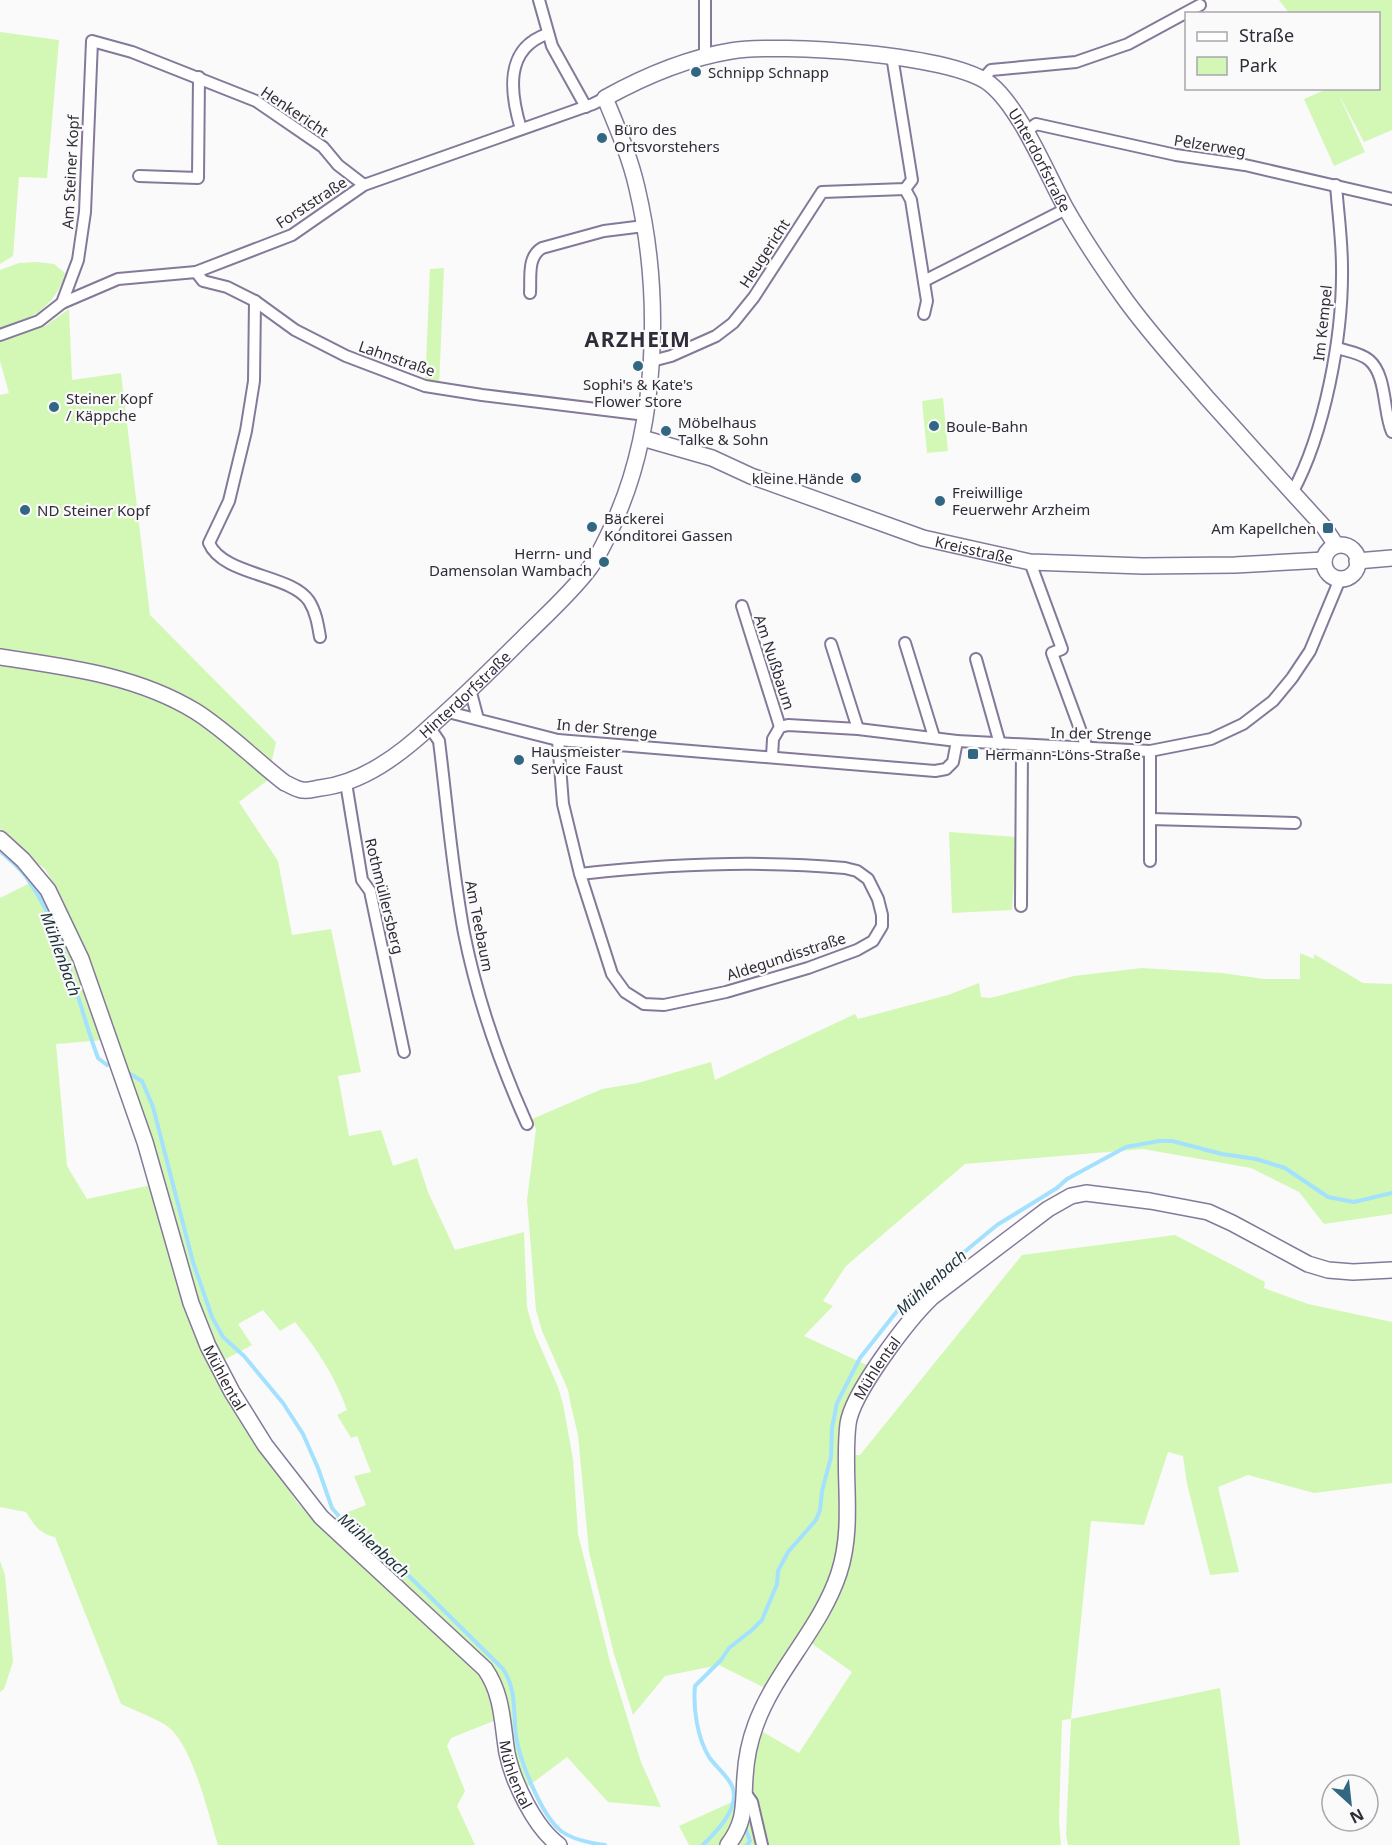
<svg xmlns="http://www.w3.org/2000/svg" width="1392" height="1845" viewBox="0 0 1392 1845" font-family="'Noto Sans',sans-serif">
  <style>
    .green { fill: #d3f8b5 }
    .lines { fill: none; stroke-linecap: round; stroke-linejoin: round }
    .stream { stroke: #a3e1fe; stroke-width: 4 }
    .street-casing { stroke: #857999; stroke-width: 14 }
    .secondary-casing { stroke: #857999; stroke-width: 18 }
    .street { stroke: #fff; stroke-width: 10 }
    .secondary { stroke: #fff; stroke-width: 15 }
    .poi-dot { fill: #316782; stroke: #fafafa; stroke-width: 2 }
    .labels { text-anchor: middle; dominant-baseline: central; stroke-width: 4.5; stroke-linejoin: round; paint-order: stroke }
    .poi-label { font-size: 15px; fill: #302b38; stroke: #fafafa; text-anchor: start }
    .street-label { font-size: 15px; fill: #302b38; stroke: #fafafa }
    .water-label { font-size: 16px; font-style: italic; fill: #1c3039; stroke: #fafafa }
    .district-label { font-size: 21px; font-weight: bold; letter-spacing: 1.5px; fill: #302b38; stroke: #fafafa }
  </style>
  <rect width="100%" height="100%" fill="#fafafa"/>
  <g class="green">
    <path d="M1279,0H1392V130L1364,142L1338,93L1365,152L1334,166L1304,99L1327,89L1378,88V14L1289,13Z"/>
    <path d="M0,32L59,40L47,178L19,177L13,256L0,264Z"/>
    <path d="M38,262L54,264L65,273C56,306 31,321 0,328V270L19,263Z"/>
    <path d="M444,268L439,388L425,386L430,269Z"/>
    <path d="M69,309L72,380L121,373L150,615L276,742L271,765C249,746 228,724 205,709C144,669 70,659 0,648V395L9,393L0,361V341L45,326Z"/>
    <path d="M943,398L948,451L927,453L922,401Z"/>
    <path d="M0,665C63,676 134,681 189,717C217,736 242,759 268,780L239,802L278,861L292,935L331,929L361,1072L338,1076L349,1136L381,1130L393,1166L417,1158L428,1192L455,1250L524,1232L527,1307L534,1332L558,1387L563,1404L573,1459L578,1534L610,1662L641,1762L661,1807L608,1802L567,1757L526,1788L515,1766L505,1690L494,1672L330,1519L366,1505L354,1476L371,1472L357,1436L351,1438L337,1415L347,1410C335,1376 317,1349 295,1322L280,1331L263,1310L238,1324L252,1345L224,1360L210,1335L190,1291L76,936L61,897L45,869L27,856L0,829Z"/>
    <path d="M949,832L1017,837L1012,910L952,913Z"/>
    <path d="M34,881L57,919L86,986L104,1040L56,1044L67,1166L87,1199L151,1185L243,1420L296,1501L323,1531L460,1655L481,1676L489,1688L496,1720L451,1738L447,1746L465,1791L457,1806L475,1845H218C208,1814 193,1745 167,1726C153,1717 136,1711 121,1704L55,1537C41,1535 33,1524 26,1512L0,1507V898Z"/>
    <path d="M1300,953L1314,959V954L1363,983L1392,984V1214L1324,1224L1299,1192L1251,1168L1143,1149L965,1164L846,1266L823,1301L833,1306L804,1336L871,1367L854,1391L837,1558L826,1595L767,1689L719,1665L665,1676L633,1715L614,1654L589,1552L578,1435L571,1406L568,1390L542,1331L536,1310L527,1200L536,1129L532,1119L602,1089L638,1083L711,1062L715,1080L855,1014L858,1019L948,995L979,983L981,997L990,998L1074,976L1142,968L1222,973L1264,979H1300Z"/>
    <path d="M1175,1235L1265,1282L1264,1288L1308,1304L1392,1322V1483L1314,1493L1248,1475L1218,1487L1239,1572L1210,1575L1187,1484L1183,1456L1168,1452L1144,1525L1091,1521L1071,1719L1220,1688L1240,1845H1068L1066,1835L1071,1719L1062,1720L1059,1821L1061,1845H766L749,1790L751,1758L763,1732L799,1753L852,1672L811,1643C821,1627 833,1610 841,1592C856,1555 858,1494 854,1455H860L1022,1255Z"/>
    <path d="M0,1561L5,1575L13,1662L4,1689L0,1692Z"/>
    <path d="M743,1797L742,1808L721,1845H689L679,1826Z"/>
    <path d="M747,1802L754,1822L755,1845H732Z"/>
  </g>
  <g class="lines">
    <g class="stream">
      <path d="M0,851C10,860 22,869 29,881C65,933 76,999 98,1058L107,1065"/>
      <path d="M130,1074L142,1081L153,1107L193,1262L212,1317L223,1337L244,1356L283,1403L303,1434L318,1468L332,1508L348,1527L409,1576L503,1669C517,1690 513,1712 516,1736C520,1761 541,1815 561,1831C573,1840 590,1843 605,1845"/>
      <path d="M744,1824L750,1841L747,1845"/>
      <path d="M703,1845C717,1831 741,1807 732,1786C727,1775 716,1767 709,1757C697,1737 693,1708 695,1686L721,1660L729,1648L752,1630L762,1620L777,1584L778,1571L788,1552L816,1520L820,1510L822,1491L831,1457L832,1428L837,1403L860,1358L905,1301L997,1225L1057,1188L1067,1179L1126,1147L1159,1141H1172L1222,1154L1256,1159L1285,1168L1328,1197L1354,1202L1392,1193"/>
    </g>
    <defs>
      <g id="street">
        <path d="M539,0L552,46L586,107"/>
        <path d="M705,58V0"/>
        <path d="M982,80L991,70L1076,62L1128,44L1200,5"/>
        <path d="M521,129C510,93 504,49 547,34"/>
        <path d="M1026,132L1036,124L1176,155L1245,165L1392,199"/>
        <path d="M139,176L198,178L199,77"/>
        <path d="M905,189L911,200L927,301L924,314"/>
        <path d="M196,272L203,281L227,287L255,301L295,330L346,356L425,386L482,395L646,415"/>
        <path d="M924,281L1066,209"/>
        <path d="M530,293C531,277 527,257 542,248L604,231L644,226"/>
        <path d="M255,301L254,381L246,431L229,501L209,543C223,576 291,574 309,601C316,612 318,625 320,637"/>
        <path d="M62,303L78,260L85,212L92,41L132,52L256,101L323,147L338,165L364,185"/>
        <path d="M0,335L39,321L62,303L118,279L196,272L292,235L364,185L593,104L605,98"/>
        <path d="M1337,348C1347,351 1361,353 1369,360C1387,375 1383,412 1392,432"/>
        <path d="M652,361L671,356L716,336L733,323L754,297L822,192L905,189L912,180L892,56"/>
        <path d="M1292,493C1325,433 1343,335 1342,267C1342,240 1338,212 1336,185"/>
        <path d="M1030,562L1062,649L1052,653L1087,748"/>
        <path d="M742,606L780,727"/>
        <path d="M905,643L934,737"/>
        <path d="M831,644L858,729"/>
        <path d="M976,659L1000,744"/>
        <path d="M470,689L478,719"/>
        <path d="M448,712L558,740L935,771L946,769L953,762L957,741"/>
        <path d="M430,728L439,741C447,805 452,869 464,933C477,998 500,1064 527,1124"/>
        <path d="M558,740L563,804L580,874L612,974L625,992L644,1004L664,1005L726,992L808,968L857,950L873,941L882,926V915L878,899L868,879L857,871L845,868C757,860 669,864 580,874"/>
        <path d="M1150,751V861"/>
        <path d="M772,757L773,739L780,727L788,725L858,729L957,741L1150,751L1211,739L1243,724L1273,701L1292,678L1310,651L1340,579"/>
        <path d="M346,783L362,880L370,891L404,1052"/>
        <path d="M1150,819L1295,823"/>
        <path d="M1021,906L1022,746"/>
        <path d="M745,1792L752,1802L762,1845"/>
      </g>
      <g id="secondary">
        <path id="s1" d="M642,438L712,458L751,476L923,538L1030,562L1143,566L1235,565L1324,560"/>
        <circle cx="1341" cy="562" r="17"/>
        <path d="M1357,561L1392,558"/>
        <path id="s2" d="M0,657C66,667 136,675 195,711C227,731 255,760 285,783C290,785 296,789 302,790C307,791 314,789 320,788C363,783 401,754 432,725C464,697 494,667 524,637C546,615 570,594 589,569C598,557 605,542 611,529C659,429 662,294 637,188C630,157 617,127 605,98C643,77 688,58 731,51C781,43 951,54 990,84C1020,108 1046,172 1065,207C1082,237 1102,267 1122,295C1148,332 1179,365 1208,399C1247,442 1285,485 1324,527L1336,545"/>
        <path id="s3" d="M0,839L23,860L48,890L81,959L145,1142L191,1303L208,1346L232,1392L265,1445L321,1517L485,1669C503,1695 502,1723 507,1753C513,1782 535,1828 559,1845"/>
        <path id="s4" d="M728,1845C746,1821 743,1805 745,1777C746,1759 750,1740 756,1724C776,1670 821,1628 839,1573C855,1524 842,1474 848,1424C852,1393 908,1320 932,1297L1048,1209L1071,1196L1086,1193L1150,1201L1208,1212L1232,1223L1308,1264L1328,1270L1353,1272L1392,1270"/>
      </g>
    </defs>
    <use href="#street" class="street-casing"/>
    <use href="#secondary" class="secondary-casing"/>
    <use href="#street" class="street"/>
    <use href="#secondary" class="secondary"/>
  </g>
  <g class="poi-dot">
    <circle cx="696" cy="72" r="6"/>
    <circle cx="602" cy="138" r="6"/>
    <circle cx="638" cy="366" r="6"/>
    <circle cx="54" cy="407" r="6"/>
    <circle cx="934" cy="426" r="6"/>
    <circle cx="666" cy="431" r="6"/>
    <circle cx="856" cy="478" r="6"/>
    <circle cx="940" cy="501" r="6"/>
    <circle cx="25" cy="510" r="6"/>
    <circle cx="592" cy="527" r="6"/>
    <rect x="1322" y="522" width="12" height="12" rx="3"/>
    <circle cx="604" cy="562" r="6"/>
    <rect x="967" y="748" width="12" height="12" rx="3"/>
    <circle cx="519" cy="760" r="6"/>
  </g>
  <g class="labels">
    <g class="poi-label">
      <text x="708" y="72">Schnipp Schnapp</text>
      <text x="614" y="129">Büro des<tspan x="614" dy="17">Ortsvorstehers</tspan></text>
      <text x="638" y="384" text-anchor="middle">Sophi's &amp; Kate's<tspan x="638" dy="17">Flower Store</tspan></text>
      <text x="66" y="398">Steiner Kopf<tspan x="66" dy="17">/ Käppche</tspan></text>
      <text x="678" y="422">Möbelhaus<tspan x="678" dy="17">Talke &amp; Sohn</tspan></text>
      <text x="946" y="426">Boule-Bahn</text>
      <text x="844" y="478" text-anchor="end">kleine Hände</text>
      <text x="952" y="492">Freiwillige<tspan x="952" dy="17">Feuerwehr Arzheim</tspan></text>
      <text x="37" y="510">ND Steiner Kopf</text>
      <text x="604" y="518">Bäckerei<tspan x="604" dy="17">Konditorei Gassen</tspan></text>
      <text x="1316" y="528" text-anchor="end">Am Kapellchen</text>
      <text x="592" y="553" text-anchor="end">Herrn- und<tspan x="592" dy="17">Damensolan Wambach</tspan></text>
      <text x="531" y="751">Hausmeister<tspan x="531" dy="17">Service Faust</tspan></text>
      <text x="985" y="754">Hermann-Löns-Straße</text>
    </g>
    <g class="street-label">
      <text transform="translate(295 111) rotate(34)">Henkericht</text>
      <text transform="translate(1210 145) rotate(9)">Pelzerweg</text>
      <text stroke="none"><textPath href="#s2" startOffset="1688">Unterdorfstraße</textPath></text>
      <text transform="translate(70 172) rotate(-87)">Am Steiner Kopf</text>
      <text transform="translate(311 202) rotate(-33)">Forststraße</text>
      <text transform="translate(764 253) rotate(-57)">Heugericht</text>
      <text transform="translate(1322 323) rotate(-84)">Im Kempel</text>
      <text transform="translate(397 358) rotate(19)">Lahnstraße</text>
      <text stroke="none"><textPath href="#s1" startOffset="351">Kreisstraße</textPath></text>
      <text transform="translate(775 662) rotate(72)">Am Nußbaum</text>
      <text stroke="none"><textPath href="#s2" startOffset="531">Hinterdorfstraße</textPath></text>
      <text transform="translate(607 728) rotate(5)">In der Strenge</text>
      <text transform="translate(1101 733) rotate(1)">In der Strenge</text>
      <text transform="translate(385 896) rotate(76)">Rothmüllersberg</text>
      <text transform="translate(480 926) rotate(79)">Am Teebaum</text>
      <text transform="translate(786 956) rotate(-18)">Aldegundisstraße</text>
      <text stroke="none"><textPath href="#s4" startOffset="512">Mühlental</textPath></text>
      <text stroke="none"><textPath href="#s3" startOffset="590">Mühlental</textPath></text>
      <text stroke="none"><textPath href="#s3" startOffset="1094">Mühlental</textPath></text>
    </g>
    <g class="water-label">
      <text transform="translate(61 954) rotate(70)">Mühlenbach</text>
      <text transform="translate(931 1282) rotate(-42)">Mühlenbach</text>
      <text transform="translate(374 1545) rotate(41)">Mühlenbach</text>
    </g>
    <g class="district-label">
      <text x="638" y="339">ARZHEIM</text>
    </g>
  </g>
  <rect x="1185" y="12" width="195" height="78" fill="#fafafa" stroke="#a9a7ac" stroke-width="1.5"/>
  <rect x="1197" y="32" width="30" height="9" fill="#ffffff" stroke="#a9a7ac" stroke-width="1.5"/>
  <text x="1239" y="42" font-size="18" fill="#302b38">Straße</text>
  <rect x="1197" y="57" width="30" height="18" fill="#d3f8b5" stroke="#a9a7ac" stroke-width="1.5"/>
  <text x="1239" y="72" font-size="18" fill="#302b38">Park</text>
  <g transform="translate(1350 1803) rotate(153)"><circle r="28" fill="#fafafa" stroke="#a9a7ac" stroke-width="1.5"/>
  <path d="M0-4.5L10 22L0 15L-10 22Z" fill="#316782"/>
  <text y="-9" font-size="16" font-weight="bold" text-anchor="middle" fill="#302b38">N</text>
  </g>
</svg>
